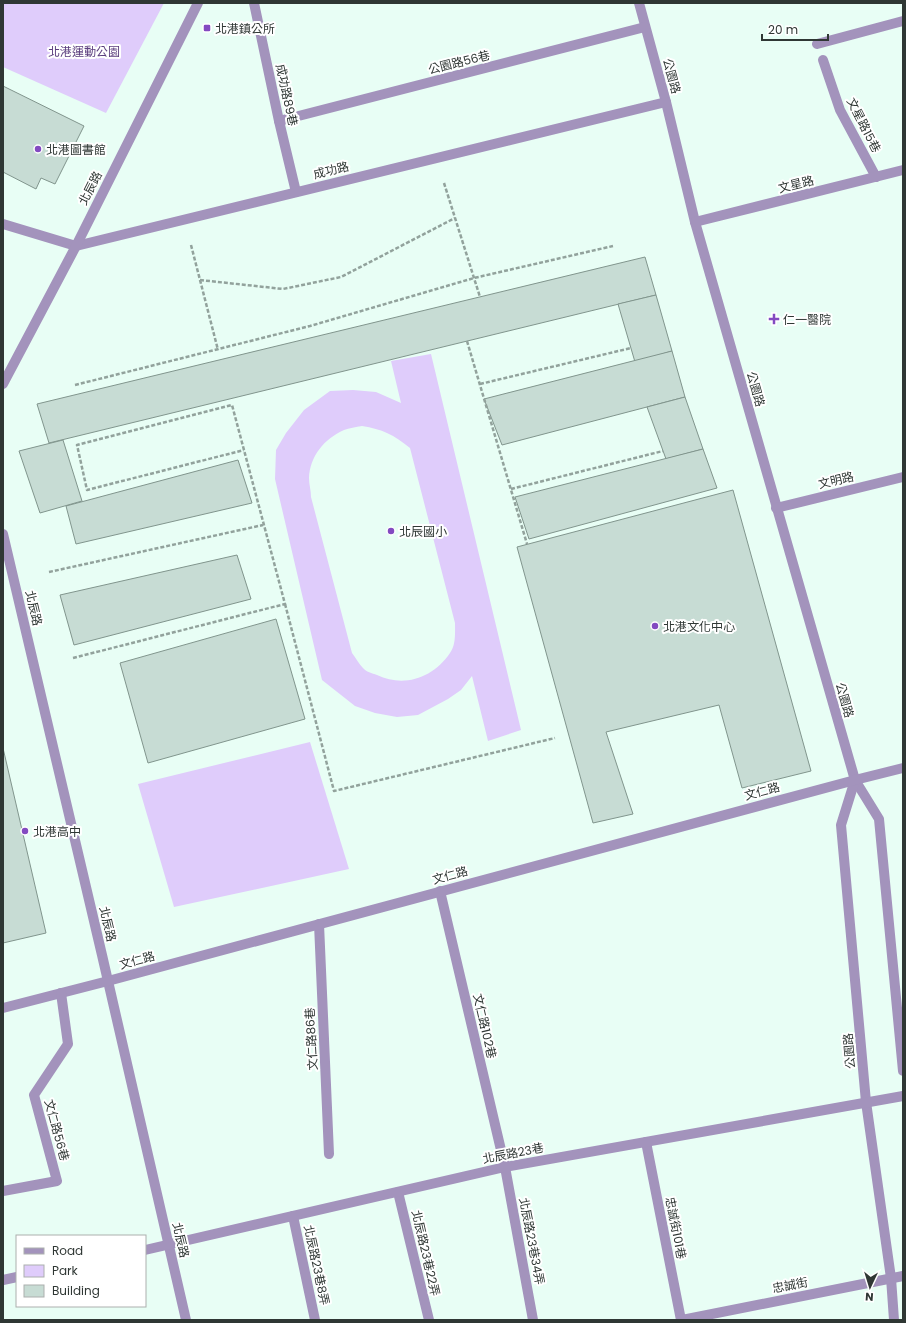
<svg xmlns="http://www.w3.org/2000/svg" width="906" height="1323" viewBox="0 0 906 1323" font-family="Poppins,'Noto Sans TC',sans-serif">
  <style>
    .park { fill: #dfccfb; fill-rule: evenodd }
    .building { fill: #c7dcd4; stroke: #81958d }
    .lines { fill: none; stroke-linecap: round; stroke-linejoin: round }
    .path { stroke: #92a29c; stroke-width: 2.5; stroke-dasharray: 4 2; stroke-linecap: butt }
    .minor { stroke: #a393bc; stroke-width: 10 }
    .poi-dot { fill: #834ac1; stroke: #fff; stroke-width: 1.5 }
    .labels { text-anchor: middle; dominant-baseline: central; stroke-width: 4; stroke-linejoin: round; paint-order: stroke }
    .poi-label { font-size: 12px; fill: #2f3734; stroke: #fff; text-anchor: start }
    .park-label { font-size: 12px; fill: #5b3e7e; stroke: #fff }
    .street-label { font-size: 12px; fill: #2f3734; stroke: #fff }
  </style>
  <rect width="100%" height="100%" fill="#e8fef5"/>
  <g class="park">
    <path d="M3,3H164L106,113L3,67Z"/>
    <path d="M431,354L521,730L488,741L472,676L461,690L448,699L418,715L397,717L375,713L355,706L322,680L275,479L276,450L286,433L304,410L330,391L353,390L376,392L401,403L391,361ZM362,426C382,429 394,435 410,448L455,623C455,633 456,645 450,653C433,678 404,688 377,675C372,673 366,672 363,668C359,664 356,658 352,653L311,497C311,491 309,484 309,478C310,456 324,439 344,430C349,428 356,427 362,426Z"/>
    <path d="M310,742L349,869L174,907L138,784Z"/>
  </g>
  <g class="building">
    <path d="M3,86L84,126L55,184L41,178L36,189L3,172Z"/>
    <path d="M645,257L656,295L49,443L37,404Z"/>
    <path d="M656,295L672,351L635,362L618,304Z"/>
    <path d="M672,351L685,397L502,445L484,399Z"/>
    <path d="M685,397L703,449L666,459L647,407Z"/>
    <path d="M63,440L82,501L40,513L19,451Z"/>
    <path d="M703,449L717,488L529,539L515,497Z"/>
    <path d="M238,460L252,503L76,544L66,506Z"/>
    <path d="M733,490L811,771L742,788L719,705L606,732L633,814L593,823L517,547Z"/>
    <path d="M237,555L251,599L74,645L60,595Z"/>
    <path d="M276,619L305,719L148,763L120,663Z"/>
    <path d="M3,748L46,933L3,943Z"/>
  </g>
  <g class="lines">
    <g class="path">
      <path d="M444,183L480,297"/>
      <path d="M191,245L218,350"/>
      <path d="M200,280L283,289L341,277L455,218"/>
      <path d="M467,341L527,544"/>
      <path d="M480,384L631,348"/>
      <path d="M75,385L310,326L474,278L613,246"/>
      <path d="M511,489L663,451"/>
      <path d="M49,572L263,525"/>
      <path d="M285,604L334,791L555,738"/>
      <path d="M73,658L285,604L232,405L77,445L87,490L244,450"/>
    </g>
    <g class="minor">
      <path d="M254,3L279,121L296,192"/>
      <path d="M639,3L666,102L695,222L855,780L879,819L903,1071"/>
      <path d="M817,44L903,21"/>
      <path d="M823,60L840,110L876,177"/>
      <path d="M279,121L645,27"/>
      <path d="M695,222L903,170"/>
      <path d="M3,224L76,246L666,102"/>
      <path d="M3,384L76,246L198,3"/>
      <path d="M776,508L903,477"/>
      <path d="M3,534L102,955L186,1320"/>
      <path d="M855,780L841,825L866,1102L891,1278L894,1320"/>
      <path d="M440,891L505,1167L533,1320"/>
      <path d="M319,924L329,1154"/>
      <path d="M3,1008L108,981L855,780L903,768"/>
      <path d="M646,1142L681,1320"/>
      <path d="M3,1191L57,1181L34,1095L68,1044L61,993"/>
      <path d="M398,1192L429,1320"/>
      <path d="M293,1216L315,1320"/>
      <path d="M145,1250L505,1167L903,1096"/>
      <path d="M3,1280L17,1277"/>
      <path d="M682,1320L903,1276"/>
    </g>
  </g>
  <g class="poi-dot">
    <rect x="203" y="24" width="8" height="8" rx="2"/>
    <circle cx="38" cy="149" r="4"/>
    <path d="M772 313h4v4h4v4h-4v4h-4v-4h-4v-4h4z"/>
    <circle cx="391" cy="531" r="4"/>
    <circle cx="655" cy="626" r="4"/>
    <circle cx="25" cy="831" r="4"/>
  </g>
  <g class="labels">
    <g class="poi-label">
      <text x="215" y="28">北港鎮公所</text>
      <text x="46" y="149">北港圖書館</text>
      <text x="783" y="319">仁一醫院</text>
      <text x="399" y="531">北辰國小</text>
      <text x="663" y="626">北港文化中心</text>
      <text x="33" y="831">北港高中</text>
    </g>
    <g class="park-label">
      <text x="84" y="51">北港運動公園</text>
    </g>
    <g class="street-label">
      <text transform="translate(459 62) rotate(-14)">公園路56巷</text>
      <text transform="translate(672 76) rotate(75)">公園路</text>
      <text transform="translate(287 95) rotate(78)">成功路89巷</text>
      <text transform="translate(864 125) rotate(63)">文星路15巷</text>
      <text transform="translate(331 170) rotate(-14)">成功路</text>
      <text transform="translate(796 184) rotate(-14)">文星路</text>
      <text transform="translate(90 188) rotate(-63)">北辰路</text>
      <text transform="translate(756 389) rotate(74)">公園路</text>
      <text transform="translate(836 480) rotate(-13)">文明路</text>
      <text transform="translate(34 608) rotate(77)">北辰路</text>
      <text transform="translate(845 700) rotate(74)">公園路</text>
      <text transform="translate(762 791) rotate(-15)">文仁路</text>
      <text transform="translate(450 875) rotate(-15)">文仁路</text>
      <text transform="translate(108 924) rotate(77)">北辰路</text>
      <text transform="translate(137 960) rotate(-15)">文仁路</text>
      <text transform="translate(485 1026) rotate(77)">文仁路102巷</text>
      <text transform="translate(311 1039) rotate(-93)">文仁路86巷</text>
      <text transform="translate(849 1051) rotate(-95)">公園路</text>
      <text transform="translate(57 1130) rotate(75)">文仁路56巷</text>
      <text transform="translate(513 1153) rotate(-11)">北辰路23巷</text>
      <text transform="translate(676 1228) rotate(79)">忠誠街101巷</text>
      <text transform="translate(181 1240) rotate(77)">北辰路</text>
      <text transform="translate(532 1241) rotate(79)">北辰路23巷34弄</text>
      <text transform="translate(426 1253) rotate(77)">北辰路23巷22弄</text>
      <text transform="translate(317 1265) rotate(78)">北辰路23巷8弄</text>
      <text transform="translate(790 1285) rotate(-11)">忠誠街</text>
    </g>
  </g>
  <rect width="906" height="1323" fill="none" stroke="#2f3734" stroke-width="8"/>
  <rect x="16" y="1235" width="130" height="72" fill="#ffffff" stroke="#acafae"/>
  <rect x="24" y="1248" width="20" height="6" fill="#a393bc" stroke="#acafae"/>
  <text x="52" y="1255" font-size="12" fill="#2f3734">Road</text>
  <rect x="24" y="1265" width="20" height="12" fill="#dfccfb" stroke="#acafae"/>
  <text x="52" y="1275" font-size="12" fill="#2f3734">Park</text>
  <rect x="24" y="1285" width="20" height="12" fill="#c7dcd4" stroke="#acafae"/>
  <text x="52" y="1295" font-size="12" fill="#2f3734">Building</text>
  <g transform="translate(870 1287) rotate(184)" stroke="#ffffff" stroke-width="3" paint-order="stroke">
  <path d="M0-3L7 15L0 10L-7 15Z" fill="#2f3734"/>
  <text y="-6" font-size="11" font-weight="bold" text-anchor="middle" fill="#2f3734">N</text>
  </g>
  <path d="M762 34v6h66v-6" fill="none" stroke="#2f3734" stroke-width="2"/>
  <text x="768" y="34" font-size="12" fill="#2f3734" stroke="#ffffff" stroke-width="3" paint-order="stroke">20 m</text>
</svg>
